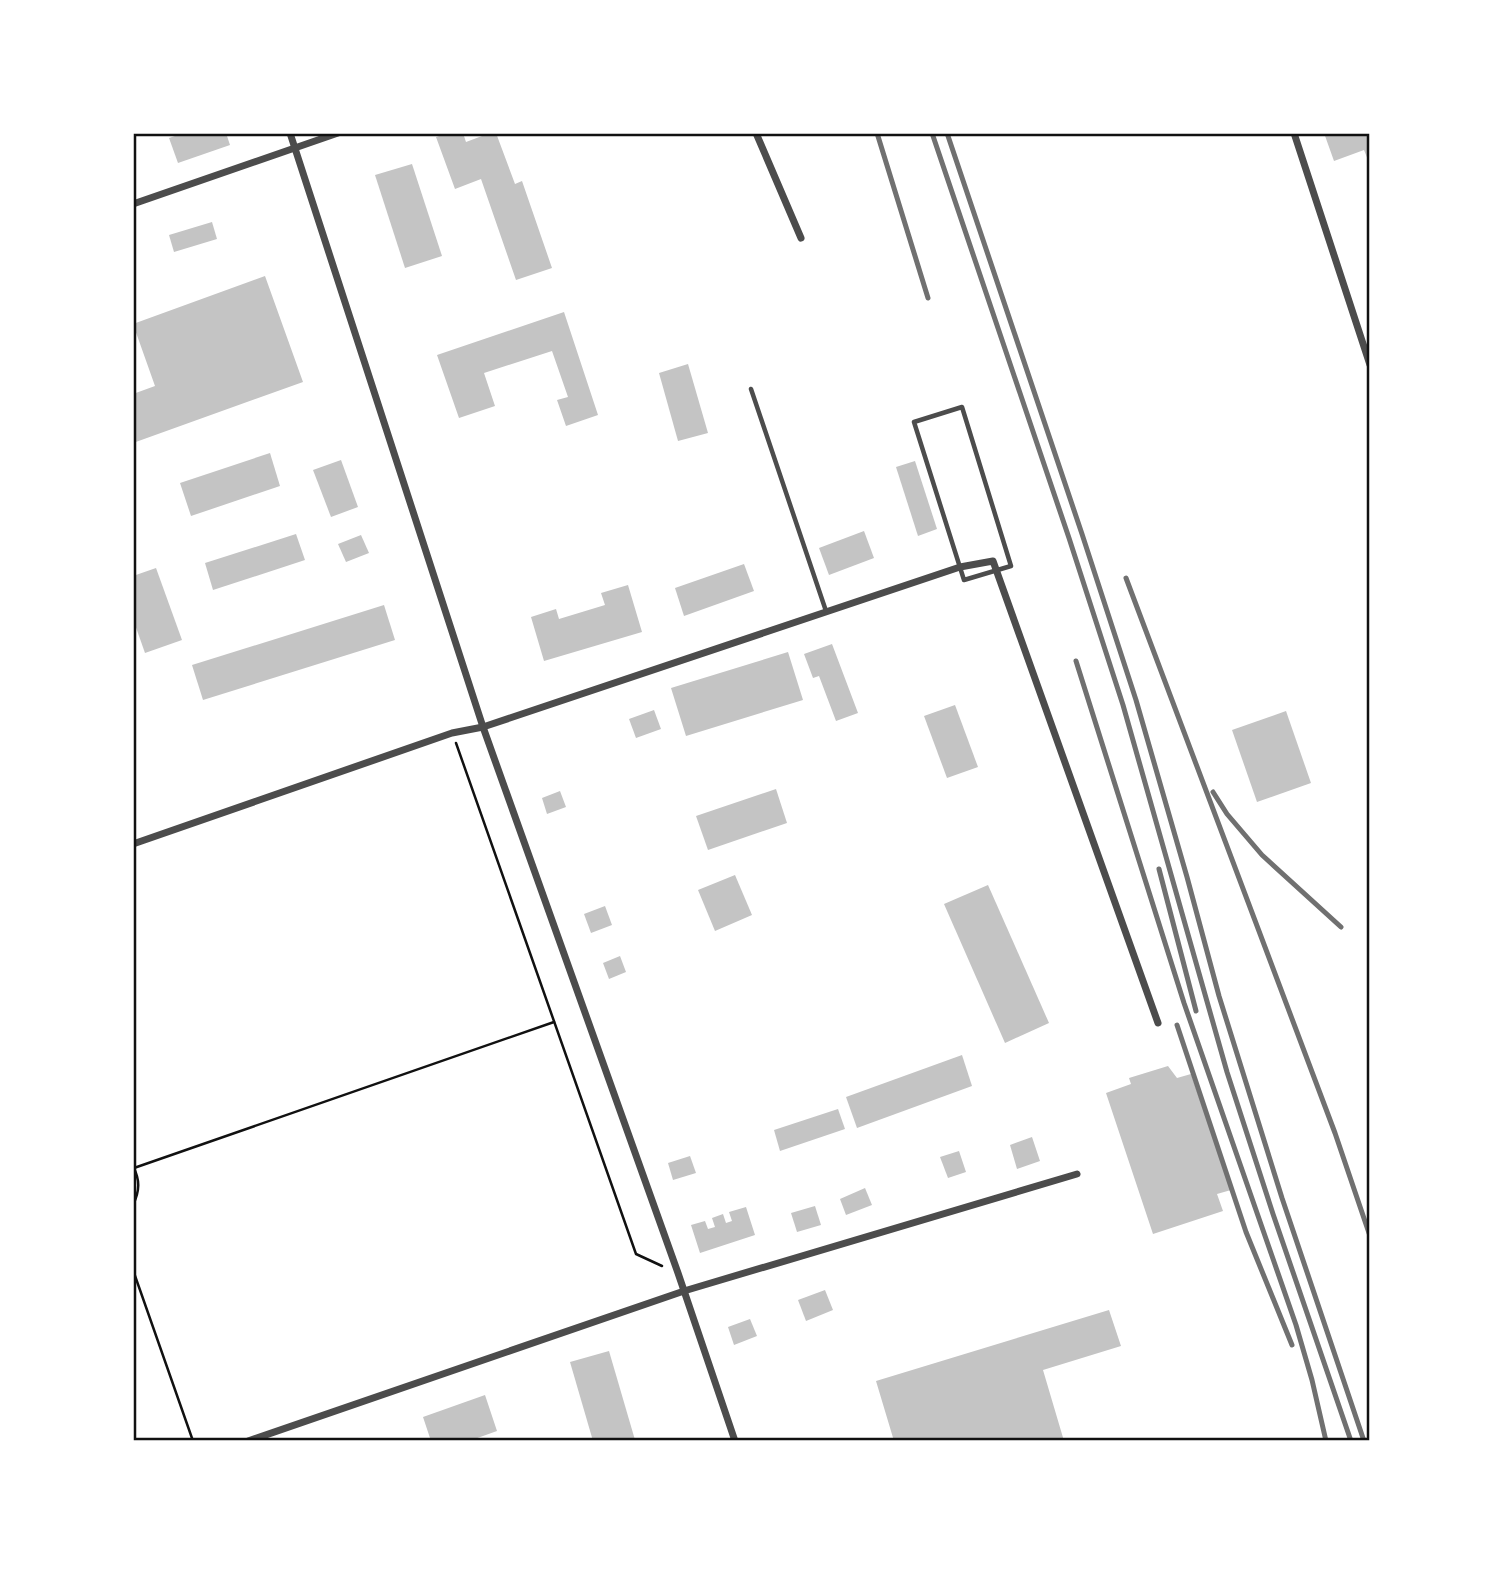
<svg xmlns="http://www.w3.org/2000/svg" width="1503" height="1574" viewBox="0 0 1503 1574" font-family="'Exo 2',sans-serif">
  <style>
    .building { fill: #c4c4c4 }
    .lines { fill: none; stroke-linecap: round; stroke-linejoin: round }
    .path { stroke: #111; stroke-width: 2.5 }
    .service { stroke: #4c4c4c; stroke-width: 4.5 }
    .minor { stroke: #4c4c4c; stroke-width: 7 }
    .rail { stroke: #707070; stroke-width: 5 }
    .neatline { fill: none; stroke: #111; stroke-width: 2.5 }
  </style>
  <rect width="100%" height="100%" fill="#fff"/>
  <g class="building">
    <path d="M184,133H226L230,145L178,163L169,138Z"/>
    <path d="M449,133H463L466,142L490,133H496L515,184L522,181L552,268L516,280L481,179L455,189L436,137Z"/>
    <path d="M1324,133H1370V165L1364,150L1334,161Z"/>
    <path d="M412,164L442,256L405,268L375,175Z"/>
    <path d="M212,222L217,239L174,252L169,235Z"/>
    <path d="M265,276L303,382L133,443V394L155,386L133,324Z"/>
    <path d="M564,312L598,415L566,426L557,400L568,397L552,351L484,373L495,406L459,418L437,355Z"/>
    <path d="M688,364L708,433L678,441L659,373Z"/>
    <path d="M270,453L280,486L191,516L180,483Z"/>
    <path d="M341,460L358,507L331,517L313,470Z"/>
    <path d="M915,461L937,529L918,536L896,467Z"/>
    <path d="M864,531L874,558L829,575L819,548Z"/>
    <path d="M296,534L305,560L213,590L205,563Z"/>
    <path d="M361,535L369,553L346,562L338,544Z"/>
    <path d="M744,564L754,591L684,616L675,588Z"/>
    <path d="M156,568L182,640L145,653L133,619V576Z"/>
    <path d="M628,585L642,632L544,661L531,617L556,609L559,619L605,605L601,593Z"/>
    <path d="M384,605L395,640L203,700L192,665Z"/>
    <path d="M832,644L858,713L836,721L819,676L813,678L804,654Z"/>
    <path d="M788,652L803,700L686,736L671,688Z"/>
    <path d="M955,705L978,767L947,778L924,716Z"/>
    <path d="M654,710L661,729L636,738L629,719Z"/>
    <path d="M1286,711L1311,783L1257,802L1232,730Z"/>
    <path d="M776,789L787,823L708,850L696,816Z"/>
    <path d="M560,791L566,807L547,814L542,798Z"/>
    <path d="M735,875L752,915L715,931L698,890Z"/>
    <path d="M988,885L1049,1023L1005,1043L944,904Z"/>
    <path d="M605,906L612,925L591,933L584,914Z"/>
    <path d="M620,956L626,972L609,979L603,963Z"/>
    <path d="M962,1055L972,1086L857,1128L846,1097Z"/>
    <path d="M1168,1066L1177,1078L1191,1074L1231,1190L1217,1194L1223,1211L1153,1234L1106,1093L1131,1084L1129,1078Z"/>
    <path d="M838,1109L845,1129L780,1151L774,1130Z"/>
    <path d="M1032,1137L1040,1161L1017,1169L1010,1145Z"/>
    <path d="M959,1151L966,1172L948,1178L940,1157Z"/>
    <path d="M690,1156L696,1173L673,1180L668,1163Z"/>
    <path d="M865,1188L872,1205L846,1215L840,1199Z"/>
    <path d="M815,1206L821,1225L797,1232L791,1213Z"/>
    <path d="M746,1207L755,1235L700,1253L691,1225L705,1221L708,1229L715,1227L712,1218L723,1214L726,1223L732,1221L729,1212Z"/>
    <path d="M825,1290L833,1310L806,1321L798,1300Z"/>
    <path d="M1109,1310L1121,1346L1043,1370L1064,1441H894L876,1381Z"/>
    <path d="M750,1319L757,1336L734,1345L728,1327Z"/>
    <path d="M609,1351L635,1440L630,1441H593L570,1362Z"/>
    <path d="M485,1395L497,1431L469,1441H431L423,1417Z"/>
  </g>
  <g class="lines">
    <g class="path">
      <path d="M456,743L636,1254L662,1266"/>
      <path d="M133,1166C140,1180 140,1190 133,1205"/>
      <path d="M134,1168L554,1022"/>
      <path d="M133,1270L193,1441"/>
    </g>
    <g class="service">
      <path d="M751,389L826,611"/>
      <path d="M962,407L1011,566L964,580L914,422Z"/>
    </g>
    <g class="minor">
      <path d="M290,133L483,727L678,1273L735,1441"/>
      <path d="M756,133L801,238"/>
      <path d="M1294,133L1370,365"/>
      <path d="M133,204L338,133"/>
      <path d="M133,844L452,733L483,727L960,567L993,561L1158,1023"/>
      <path d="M248,1441L684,1291L1077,1174"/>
    </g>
    <g class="rail">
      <path d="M877,133L928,298"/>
      <path d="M932,133L1069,538L1123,705L1227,1072L1273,1214L1351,1441"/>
      <path d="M947,133L1082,534L1136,700L1187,877L1219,996L1282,1198L1364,1441"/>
      <path d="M1126,578L1335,1133L1370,1236"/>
      <path d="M1076,661L1184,1003L1296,1325L1312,1380L1326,1441"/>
      <path d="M1213,792L1227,814L1262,855L1341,927"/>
      <path d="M1159,869L1196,1011"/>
      <path d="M1177,1025L1246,1232L1292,1345"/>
    </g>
  </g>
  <rect width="1503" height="1574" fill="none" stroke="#ffffff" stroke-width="270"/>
  <rect x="135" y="135" width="1233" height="1304" class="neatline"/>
</svg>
